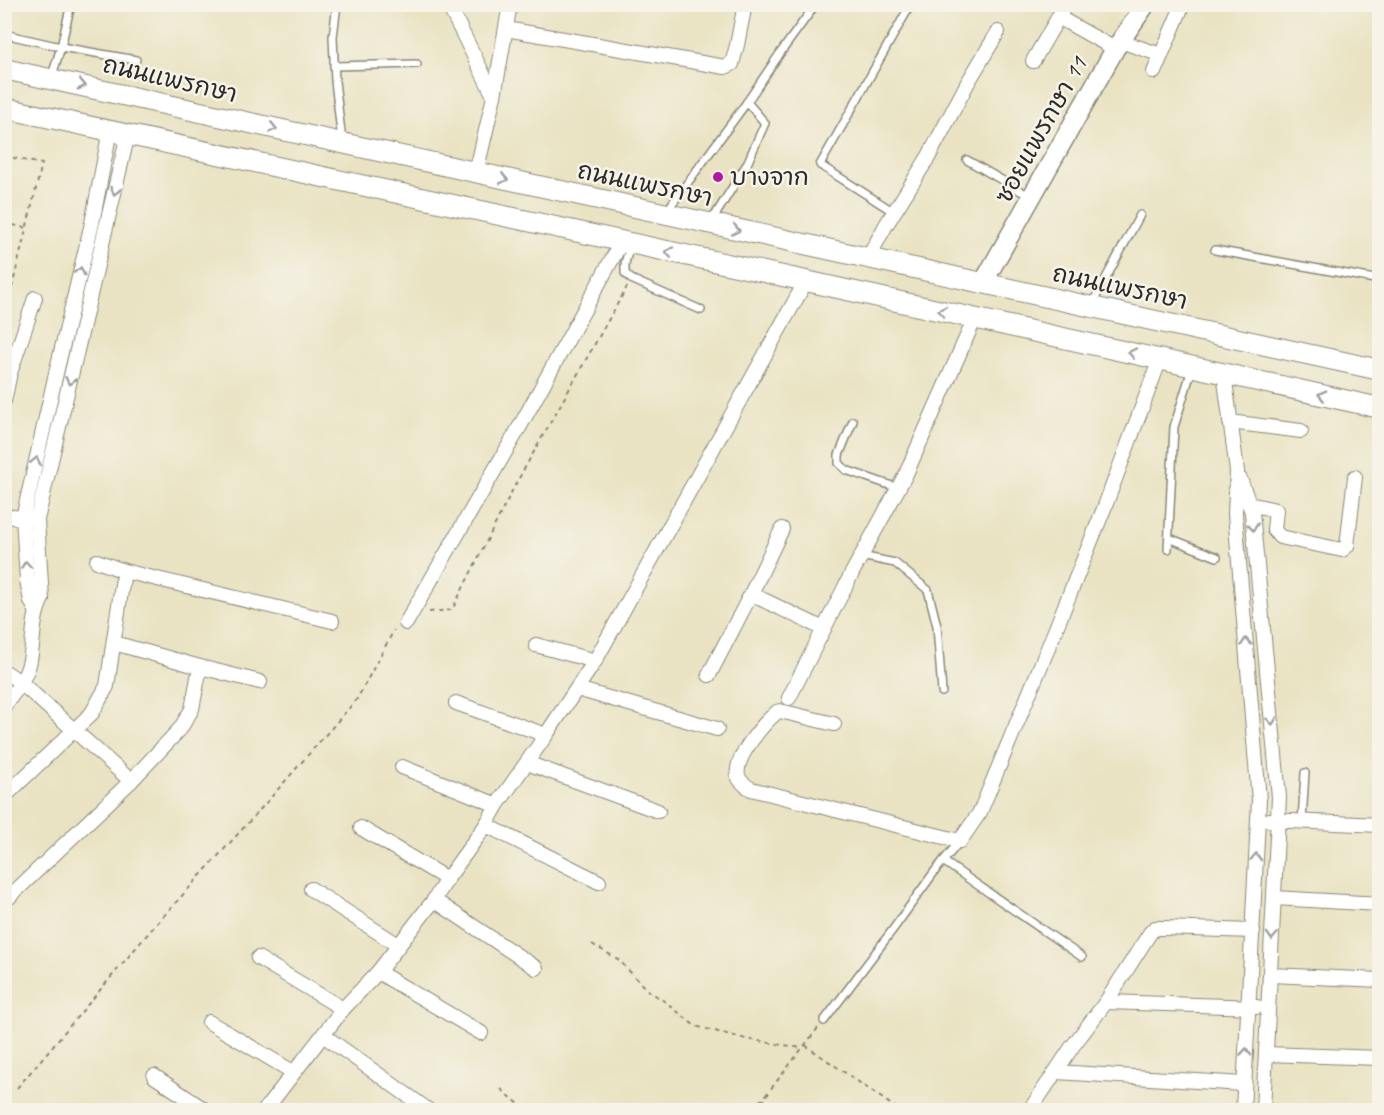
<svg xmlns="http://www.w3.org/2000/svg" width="1384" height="1115" viewBox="0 0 1384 1115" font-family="Caveat,'Playpen Sans Thai',sans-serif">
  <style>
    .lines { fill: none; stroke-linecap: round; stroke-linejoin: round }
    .service-casing { stroke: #8a8777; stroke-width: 10 }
    .minor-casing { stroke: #8a8777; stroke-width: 16 }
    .tertiary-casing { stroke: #8a8777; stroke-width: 21 }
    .secondary-casing { stroke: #8a8777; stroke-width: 22 }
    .path { stroke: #8a8777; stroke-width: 2; stroke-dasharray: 4.5 4.5; stroke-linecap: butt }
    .service { stroke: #fff; stroke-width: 7 }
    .minor { stroke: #fff; stroke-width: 14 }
    .tertiary { stroke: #fff; stroke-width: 18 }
    .secondary { stroke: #fff; stroke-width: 20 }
    .oneway { stroke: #a0a0a0 }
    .poi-dot { fill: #b5179e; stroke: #f7f3e8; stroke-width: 2 }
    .labels { text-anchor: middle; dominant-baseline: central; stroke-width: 5; stroke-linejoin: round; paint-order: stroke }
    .street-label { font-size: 24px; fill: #2b2b2b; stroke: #f7f3e8 }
    .poi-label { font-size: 24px; fill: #2b2b2b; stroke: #f7f3e8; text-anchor: start }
  </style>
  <rect width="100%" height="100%" fill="#f7f3e8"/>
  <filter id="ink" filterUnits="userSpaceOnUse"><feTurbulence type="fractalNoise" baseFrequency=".0167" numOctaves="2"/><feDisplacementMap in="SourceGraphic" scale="12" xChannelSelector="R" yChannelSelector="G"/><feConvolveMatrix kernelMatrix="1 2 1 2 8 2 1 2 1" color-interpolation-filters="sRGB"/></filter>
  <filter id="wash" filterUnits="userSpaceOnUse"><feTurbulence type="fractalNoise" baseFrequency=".008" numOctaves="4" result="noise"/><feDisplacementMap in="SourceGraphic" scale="24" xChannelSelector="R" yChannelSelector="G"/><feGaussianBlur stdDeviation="1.35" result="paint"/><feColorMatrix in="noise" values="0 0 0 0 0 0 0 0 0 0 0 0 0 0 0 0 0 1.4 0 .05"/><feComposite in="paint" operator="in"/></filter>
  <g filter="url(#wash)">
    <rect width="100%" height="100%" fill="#e9e3c3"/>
  </g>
  <g filter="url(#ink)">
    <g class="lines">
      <defs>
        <g id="service">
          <path d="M337,4L333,37L335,81L342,141"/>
          <path d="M4,34L61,47L136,60"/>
          <path d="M334,66L417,64"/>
          <path d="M51,79L61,47L71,4"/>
          <path d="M967,160L1031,197"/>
          <path d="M666,212L747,102L781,52L816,4"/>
          <path d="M894,212L820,165L911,4"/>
          <path d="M711,222L747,164L765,123L747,102"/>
          <path d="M630,244L625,264V273L631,279L701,310"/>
          <path d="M1215,250L1380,280"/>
          <path d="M1092,304L1140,215"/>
          <path d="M853,421L839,455V463L846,470L898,488"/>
          <path d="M1169,538L1217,557"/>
          <path d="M1168,549L1174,427L1192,369"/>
          <path d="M861,556L895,563L928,590L937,626L942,692"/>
          <path d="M1302,821L1305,773"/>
          <path d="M943,861L1082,957"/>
          <path d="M824,1021L894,928L935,871L960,841"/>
        </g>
        <g id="minor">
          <path d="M448,4L494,96"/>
          <path d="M1058,17L1115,49"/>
          <path d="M506,29L725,67L732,64L737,45L745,4"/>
          <path d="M1120,41L1161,55"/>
          <path d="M1033,61L1066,4"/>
          <path d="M1154,72L1183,4"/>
          <path d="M476,173L494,96L510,4"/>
          <path d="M868,258L886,225L929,156L967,84L998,32"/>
          <path d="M1224,373L1237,471L1235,514L1259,800L1243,1110"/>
          <path d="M4,401L10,373L35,298"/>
          <path d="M1230,422L1301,431"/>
          <path d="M1240,479L1252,512L1279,797L1263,1110"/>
          <path d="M1249,504L1276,510L1274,530L1280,537L1342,550L1347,546L1355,477"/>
          <path d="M4,516L32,519"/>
          <path d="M97,561L124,571"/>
          <path d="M751,594L782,529"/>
          <path d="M36,610L31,601L27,580L23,518L57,369L92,223L110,130"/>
          <path d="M406,623L519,428L622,241"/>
          <path d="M114,643L200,667L260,682"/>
          <path d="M536,645L595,661"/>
          <path d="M4,671L20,682L131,781"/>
          <path d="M709,675L751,594L824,629"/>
          <path d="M577,689L717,729"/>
          <path d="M789,698L852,573L906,474L975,318"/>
          <path d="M456,703L546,735"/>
          <path d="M4,706C14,693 27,677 30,660C34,640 32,618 42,599L37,520L128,134"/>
          <path d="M834,724L780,711L777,712C764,723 734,757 738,776C740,782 746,786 751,789L960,841L980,812L1046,653L1105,506L1160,359"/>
          <path d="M527,763L658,811"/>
          <path d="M402,767L497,805"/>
          <path d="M4,797L92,713L107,686L124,571L332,621"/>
          <path d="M1269,820L1380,825"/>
          <path d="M486,825L599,882"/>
          <path d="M361,828L447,879"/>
          <path d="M311,889L398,945"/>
          <path d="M1274,898L1380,904"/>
          <path d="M434,900L536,968"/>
          <path d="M4,902L131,781L180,729L192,709L200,667"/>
          <path d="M258,958L343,1009"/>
          <path d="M378,972L481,1033"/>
          <path d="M1271,975L1380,980"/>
          <path d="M1106,1002L1257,1007"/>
          <path d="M209,1022L293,1072"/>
          <path d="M323,1035L428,1110"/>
          <path d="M1266,1054L1380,1058"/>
          <path d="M1057,1072L1243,1084"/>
          <path d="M154,1076L205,1110"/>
          <path d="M265,1110L343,1009L378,972L434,900L447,879L486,825L497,805L546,735L595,661L806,281"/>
          <path d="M1030,1110L1072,1047L1106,1002L1150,933L1155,928H1164L1253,931"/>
        </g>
        <path id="tertiary" d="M983,283L1115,49L1146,4"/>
        <g id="secondary">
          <path d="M4,69L1380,370"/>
          <path d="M4,108L806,281L1380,408"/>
        </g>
      </defs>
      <use href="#service" class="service-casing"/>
      <use href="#minor" class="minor-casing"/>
      <use href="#tertiary" class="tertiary-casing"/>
      <use href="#secondary" class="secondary-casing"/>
      <g class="path">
        <path d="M4,156L42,164L4,320"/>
        <path d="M4,223L27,228"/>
        <path d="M429,612L452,610L514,487L627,287"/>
        <path d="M592,944L619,960L646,989L667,1003L695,1026L746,1039L802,1048"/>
        <path d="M805,1045L899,1110"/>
        <path d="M17,1088L151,930L266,803L357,699L394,630"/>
        <path d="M501,1089L526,1110"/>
        <path d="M743,1110L763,1099L818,1028"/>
        <path d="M757,1110L769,1093"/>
      </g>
      <use href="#service" class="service"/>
      <use href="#minor" class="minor"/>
      <use href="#tertiary" class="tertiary"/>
      <use href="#secondary" class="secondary"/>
    </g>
    <defs><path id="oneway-chevron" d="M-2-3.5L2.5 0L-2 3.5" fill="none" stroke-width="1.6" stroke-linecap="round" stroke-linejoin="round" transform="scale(1.5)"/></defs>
    <g class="oneway">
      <use href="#oneway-chevron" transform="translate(82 85) rotate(13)"/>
      <use href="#oneway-chevron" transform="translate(273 128) rotate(13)"/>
      <use href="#oneway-chevron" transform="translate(504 179) rotate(12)"/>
      <use href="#oneway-chevron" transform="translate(115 191) rotate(103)"/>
      <use href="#oneway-chevron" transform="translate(736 230) rotate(12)"/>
      <use href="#oneway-chevron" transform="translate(669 252) rotate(-168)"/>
      <use href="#oneway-chevron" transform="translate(80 271) rotate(-76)"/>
      <use href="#oneway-chevron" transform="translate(942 311) rotate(-168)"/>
      <use href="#oneway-chevron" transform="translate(1132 353) rotate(-168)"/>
      <use href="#oneway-chevron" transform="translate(70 381) rotate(103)"/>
      <use href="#oneway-chevron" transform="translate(1322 395) rotate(-167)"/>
      <use href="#oneway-chevron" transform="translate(36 461) rotate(-77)"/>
      <use href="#oneway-chevron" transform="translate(1253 527) rotate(84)"/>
      <use href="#oneway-chevron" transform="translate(26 565) rotate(-95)"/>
      <use href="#oneway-chevron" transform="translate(1246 642) rotate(-95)"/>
      <use href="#oneway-chevron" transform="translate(1272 721) rotate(84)"/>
      <use href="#oneway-chevron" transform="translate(1256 857) rotate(-87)"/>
      <use href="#oneway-chevron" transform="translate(1272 936) rotate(92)"/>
      <use href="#oneway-chevron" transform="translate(1246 1052) rotate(-86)"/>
    </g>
  </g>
  <circle class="poi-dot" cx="718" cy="177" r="6"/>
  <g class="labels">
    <g class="street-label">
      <text transform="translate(170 79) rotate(13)">ถนนแพรกษา</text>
      <text transform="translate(1041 130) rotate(-61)">ซอยแพรกษา 11</text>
      <text transform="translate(645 184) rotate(12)">ถนนแพรกษา</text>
      <text transform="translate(1120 287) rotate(12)">ถนนแพรกษา</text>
    </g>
    <g class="poi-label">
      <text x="730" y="177">บางจาก</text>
    </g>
  </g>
  <rect width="1384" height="1115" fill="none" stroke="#f7f3e8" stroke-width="24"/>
</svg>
